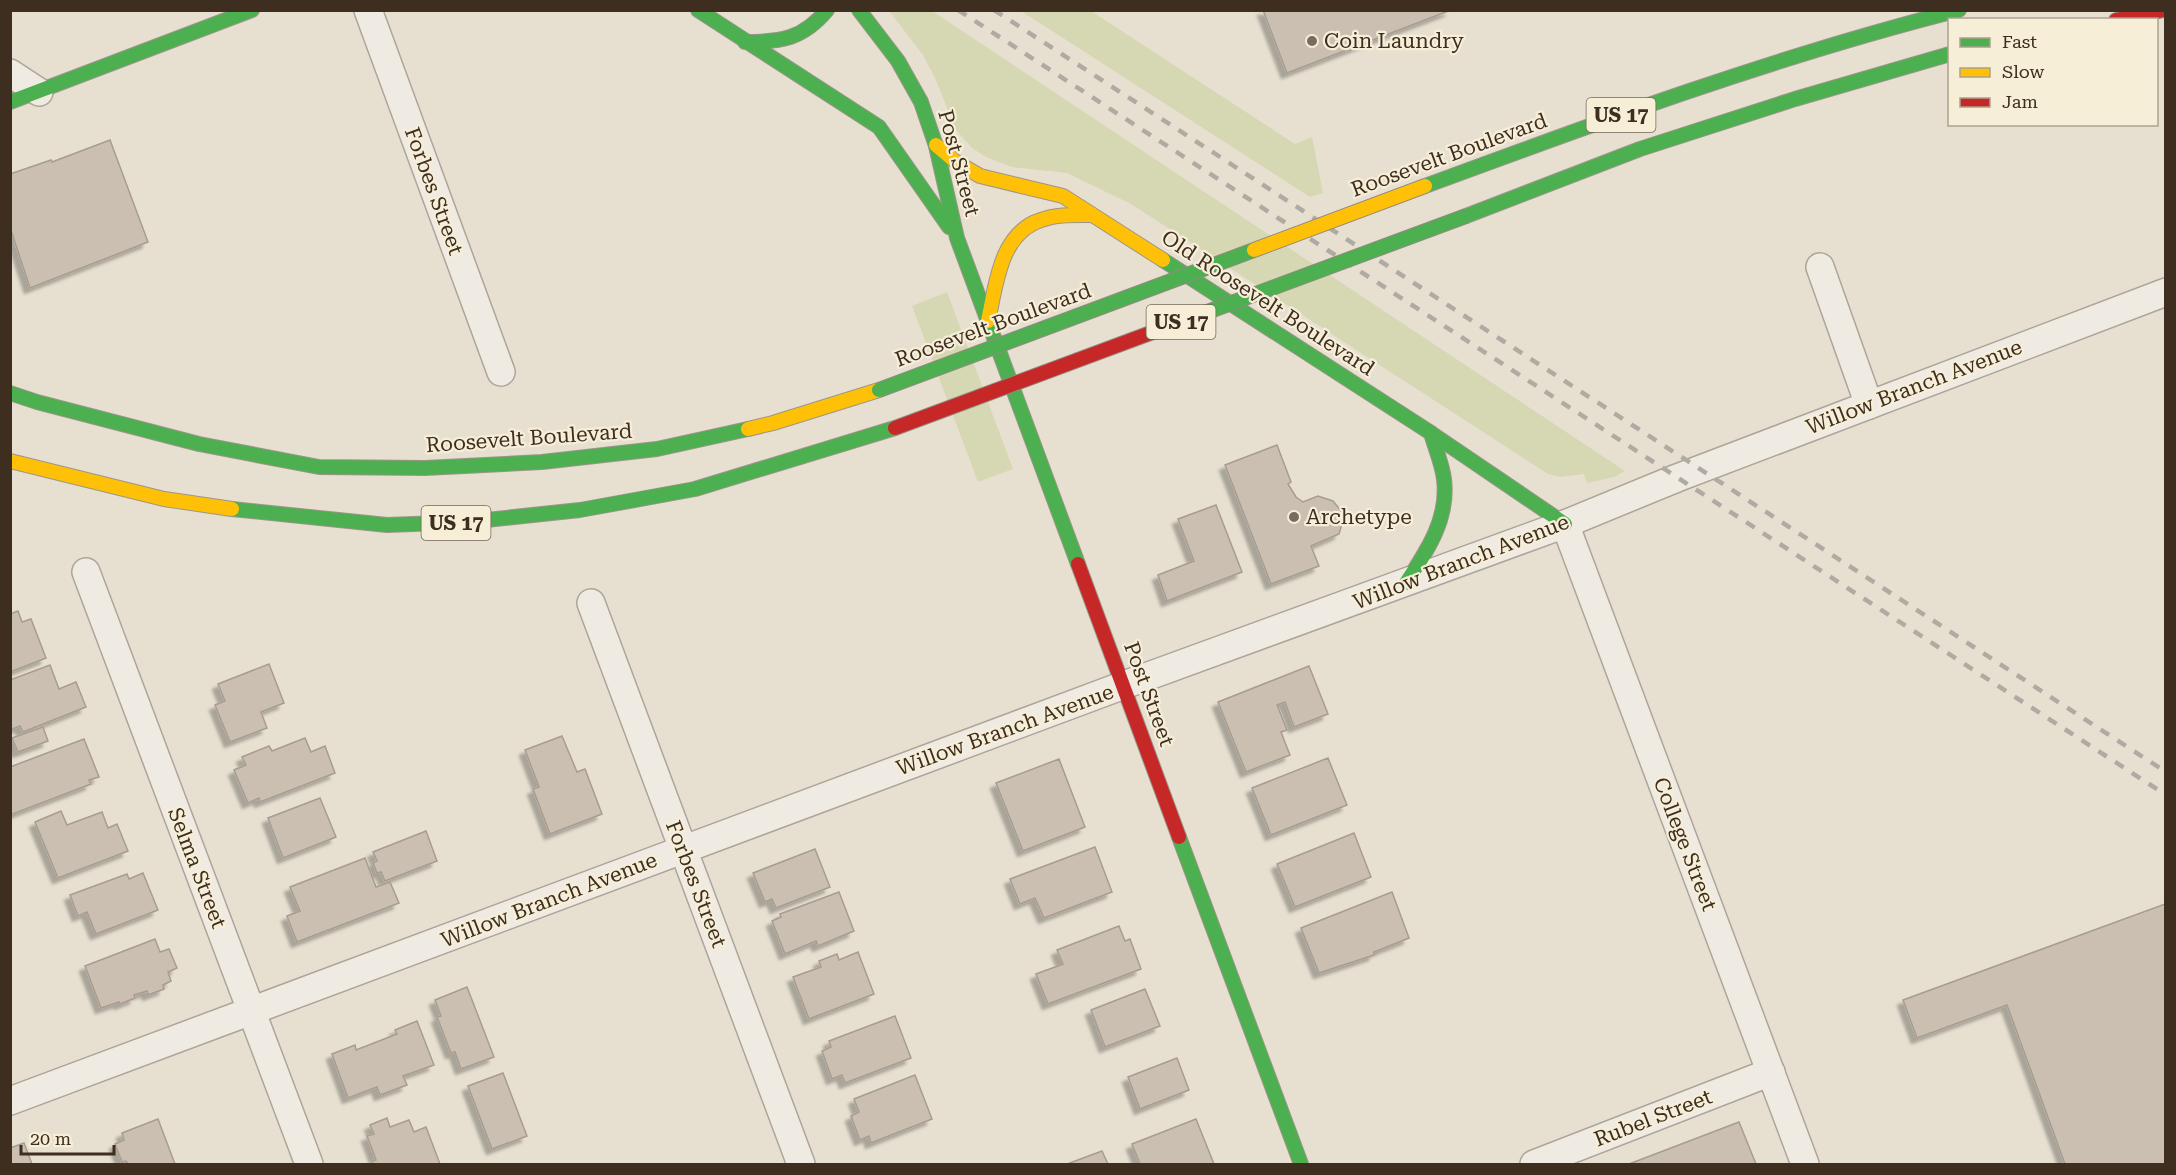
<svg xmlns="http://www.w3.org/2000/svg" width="2176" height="1175" viewBox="0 0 2176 1175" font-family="'Roboto Serif',serif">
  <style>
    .green { fill: #d6d7b3 }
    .building { fill: #cbbfb2; stroke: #a89c90; stroke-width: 1.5; filter: url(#shadow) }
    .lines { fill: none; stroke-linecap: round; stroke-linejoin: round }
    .street-casing { stroke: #ada599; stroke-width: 30 }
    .fast-casing { stroke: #9c958a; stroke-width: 16 }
    .slow-casing { stroke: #9c958a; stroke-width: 16 }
    .jam-casing { stroke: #9c958a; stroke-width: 16 }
    .street { stroke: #efebe3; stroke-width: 27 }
    .fast { stroke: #4caf50; stroke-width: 14 }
    .slow { stroke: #ffc107; stroke-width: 14 }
    .jam { stroke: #c62828; stroke-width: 14 }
    .rail { stroke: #afaaa2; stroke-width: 4.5; stroke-dasharray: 10 10; stroke-linecap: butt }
    .fast-bridge-casing { stroke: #928b80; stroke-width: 16; stroke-linecap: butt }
    .slow-bridge-casing { stroke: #928b80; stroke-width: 16; stroke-linecap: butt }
    .jam-bridge-casing { stroke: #928b80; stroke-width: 16; stroke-linecap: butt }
    .fast-bridge { stroke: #4caf50; stroke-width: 14 }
    .slow-bridge { stroke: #ffc107; stroke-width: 14 }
    .jam-bridge { stroke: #c62828; stroke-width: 14 }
    .poi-dot { fill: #786c5e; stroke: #f7eed8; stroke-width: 2 }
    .labels { text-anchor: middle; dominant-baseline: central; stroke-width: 4.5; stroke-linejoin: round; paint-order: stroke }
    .shield { fill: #f7eed8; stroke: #756857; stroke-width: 1.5 }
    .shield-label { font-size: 20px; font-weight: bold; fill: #3d2e20 }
    .poi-label { font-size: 21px; fill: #3d2e20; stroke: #f7eed8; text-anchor: start }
    .street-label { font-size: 21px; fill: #3d2e20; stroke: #f7eed8 }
  </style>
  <defs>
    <filter id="shadow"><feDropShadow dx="-5.5" dy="5.5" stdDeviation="1.5" flood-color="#0004"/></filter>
  </defs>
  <rect width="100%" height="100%" fill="#e7e0d1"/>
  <g class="green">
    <path d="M889,11H932L1625,471L1614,477L1587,483L1584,474L1561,477L1548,474L1131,204L1067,173L1012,167L986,157L972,148L956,130L935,78L923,55Z"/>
    <path d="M1021,11H1091L1295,144L1312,137L1323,193L1310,197Z"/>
    <path d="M947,292L1013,469L978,482L912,306Z"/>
  </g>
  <g class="building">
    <path d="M1263,10H1451L1287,73Z"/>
    <path d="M110,140L148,242L30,288L10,227V174L51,160L52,162Z"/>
    <path d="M1277,445L1291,482L1288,484L1296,497L1303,502L1318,496L1333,501L1342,512L1343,521L1339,534L1311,546L1319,566L1271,584L1225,465Z"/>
    <path d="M1216,505L1242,572L1167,601L1158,575L1194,561L1178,519Z"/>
    <path d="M18,611L22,622L31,619L46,658L10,672V614Z"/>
    <path d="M269,664L284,703L261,712L267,728L230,742L215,705L225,701L218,684Z"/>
    <path d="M50,665L59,689L76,682L86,707L23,732L20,726L10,730V680Z"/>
    <path d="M1309,666L1328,714L1294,727L1285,702L1277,705L1287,730L1281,732L1290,755L1246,772L1218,702Z"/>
    <path d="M43,727L48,741L18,752L12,738Z"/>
    <path d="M562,736L577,772L585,769L602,814L550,834L533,789L539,787L525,750Z"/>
    <path d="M305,738L311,752L325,746L335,773L260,802L259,798L248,803L234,770L246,765L242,757L269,746L272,751Z"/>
    <path d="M84,739L99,777L89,780L91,784L10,815V767Z"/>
    <path d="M1328,758L1347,805L1271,835L1252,788Z"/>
    <path d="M1059,759L1085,827L1023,851L996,783Z"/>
    <path d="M320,798L336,837L283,858L268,818Z"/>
    <path d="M61,811L67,825L102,812L108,828L117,824L128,851L58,878L35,822Z"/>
    <path d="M426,831L437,861L385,881L381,872L377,873L373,863L377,861L373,852Z"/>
    <path d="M1354,833L1371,877L1295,907L1277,864Z"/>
    <path d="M1095,847L1112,892L1044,918L1035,898L1020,904L1010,879Z"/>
    <path d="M815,849L830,887L776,908L772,899L765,902L753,873Z"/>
    <path d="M365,858L376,887L390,882L399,903L297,942L287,916L300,911L290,887Z"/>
    <path d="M143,873L158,910L96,934L87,912L78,916L70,895L127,874L129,879Z"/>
    <path d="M839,892L854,931L818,946L816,941L785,954L772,921L781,917L780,914Z"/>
    <path d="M1392,892L1409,938L1374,952V955L1319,973L1301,928Z"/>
    <path d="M2165,904L2166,1164H2065L2007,1005L1917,1038L1903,1000Z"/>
    <path d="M1119,926L1125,941L1130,939L1141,969L1048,1004L1036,974L1063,964L1057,950Z"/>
    <path d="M155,939L160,952L169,949L177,968L168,972L171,981L163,985L164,989L148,995L147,991L134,995L135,998L120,1004L119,1002L101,1008L85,966Z"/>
    <path d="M858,952L874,994L809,1019L793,977L821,967L819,961L837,954L839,960Z"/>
    <path d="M467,987L494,1057L461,1069L455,1052L451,1053L437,1017L441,1016L435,1000Z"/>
    <path d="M1145,989L1160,1026L1105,1047L1091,1010Z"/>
    <path d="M895,1016L911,1058L845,1083L842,1075L832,1079L822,1051L831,1047L829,1041Z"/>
    <path d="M417,1021L434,1065L403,1076L407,1085L380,1095L377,1087L348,1098L332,1054L355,1045L356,1050L397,1034L395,1030Z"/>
    <path d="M1177,1058L1189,1090L1140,1109L1128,1077Z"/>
    <path d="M503,1073L527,1136L492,1149L468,1086Z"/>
    <path d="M915,1075L932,1119L871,1143L869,1136L860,1140L851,1116L859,1112L854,1099Z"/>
    <path d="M387,1118L390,1127L409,1120L414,1132L426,1127L440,1164H373L372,1161L376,1160L367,1136L374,1134L370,1125Z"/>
    <path d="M158,1119L175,1164H128L126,1161L122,1162L115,1144L124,1140L122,1133Z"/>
    <path d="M1196,1119L1214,1164H1140L1132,1144Z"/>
    <path d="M1739,1122L1756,1164H1629Z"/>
    <path d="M24,1143L32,1164H10V1148Z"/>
    <path d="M1102,1151L1108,1164H1067Z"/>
  </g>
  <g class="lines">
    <defs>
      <g id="street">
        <path d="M368,10L501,372"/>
        <path d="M10,73L39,92"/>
        <path d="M1820,267L1869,405"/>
        <path d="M1565,524L1805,1164"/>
        <path d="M86,572L309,1164"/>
        <path d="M591,603L801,1164"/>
        <path d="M10,1101L1124,685L1565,524L1677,478L2166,292"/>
        <path d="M1534,1164L1771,1072"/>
      </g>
      <g id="fast">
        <path d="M698,10L879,127L949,227"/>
        <path d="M859,10L898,61L921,102L936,146L957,238L1078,564"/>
        <path d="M745,42C781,42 803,39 827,10"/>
        <path d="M10,102L252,10"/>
        <path d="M1425,186C1601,121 1777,56 1959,10"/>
        <path d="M1466,216L1640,149L1795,99L1950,54"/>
        <path d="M1163,260L1431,433L1565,524"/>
        <path d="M10,393L37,402L199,444L319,467L425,468L542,462L657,449L748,429"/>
        <path d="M232,509L387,525L467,522L580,510L695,489L895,428"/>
        <path d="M1406,583C1427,551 1449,519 1444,479C1442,463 1435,448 1431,433"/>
        <path d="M1179,837L1301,1164"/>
      </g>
      <g id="slow">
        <path d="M936,145L956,162L980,176L1063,196L1163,260"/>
        <path d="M988,321C996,285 1000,233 1041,220C1057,214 1075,215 1092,215"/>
        <path d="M748,429L773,423L879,390"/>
        <path d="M10,461L164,499L232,509"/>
      </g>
      <g id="jam">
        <path d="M2116,20L2164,10"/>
        <path d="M1078,564L1179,837"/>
      </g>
    </defs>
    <use href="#street" class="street-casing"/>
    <use href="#fast" class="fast-casing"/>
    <use href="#slow" class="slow-casing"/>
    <use href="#jam" class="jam-casing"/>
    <use href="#street" class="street"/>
    <use href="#fast" class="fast"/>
    <use href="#slow" class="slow"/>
    <use href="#jam" class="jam"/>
    <g class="rail">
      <path d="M958,10L2166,795"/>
      <path d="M994,10L2166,772"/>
    </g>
    <defs>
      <g id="fast-bridge">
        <path d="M1172,325L1466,216"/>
        <path d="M879,390L1254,250"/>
      </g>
      <path id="slow-bridge" d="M1254,250L1425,186"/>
      <path id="jam-bridge" d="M895,428L1172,325"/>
    </defs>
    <use href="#fast-bridge" class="fast-bridge-casing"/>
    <use href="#slow-bridge" class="slow-bridge-casing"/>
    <use href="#jam-bridge" class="jam-bridge-casing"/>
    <use href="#fast-bridge" class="fast-bridge"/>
    <use href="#slow-bridge" class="slow-bridge"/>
    <use href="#jam-bridge" class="jam-bridge"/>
  </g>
  <g class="poi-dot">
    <circle cx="1312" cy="41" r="6"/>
    <circle cx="1294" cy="517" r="6"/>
  </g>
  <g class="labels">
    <g class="shield">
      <rect x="1586.5" y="98" width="69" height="34" rx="4.5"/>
      <rect x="1146.5" y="305" width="69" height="34" rx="4.5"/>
      <rect x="421.5" y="506" width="69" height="34" rx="4.5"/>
    </g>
    <g class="shield-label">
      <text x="1621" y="115">US 17</text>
      <text x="1181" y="322">US 17</text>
      <text x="456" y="523">US 17</text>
    </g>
    <g class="poi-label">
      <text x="1324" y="41">Coin Laundry</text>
      <text x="1306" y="517">Archetype</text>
    </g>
    <g class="street-label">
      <text transform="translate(1449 155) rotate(-20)">Roosevelt Boulevard</text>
      <text transform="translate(959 163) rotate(75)">Post Street</text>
      <text transform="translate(434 191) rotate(70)">Forbes Street</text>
      <text transform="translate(1268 303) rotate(33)">Old Roosevelt Boulevard</text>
      <text transform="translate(993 325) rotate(-20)">Roosevelt Boulevard</text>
      <text transform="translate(1914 387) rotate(-21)">Willow Branch Avenue</text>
      <text transform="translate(529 438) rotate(-4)">Roosevelt Boulevard</text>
      <text transform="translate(1461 562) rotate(-21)">Willow Branch Avenue</text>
      <text transform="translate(1149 694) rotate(70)">Post Street</text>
      <text transform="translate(1005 730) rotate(-20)">Willow Branch Avenue</text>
      <text transform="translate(1685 844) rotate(69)">College Street</text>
      <text transform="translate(197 868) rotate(69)">Selma Street</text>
      <text transform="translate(696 884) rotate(69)">Forbes Street</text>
      <text transform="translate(549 900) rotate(-21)">Willow Branch Avenue</text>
      <text transform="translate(1653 1118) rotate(-21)">Rubel Street</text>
    </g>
  </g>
  <rect width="2176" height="1175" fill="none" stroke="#3d2e20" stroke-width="24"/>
  <rect x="1948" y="18" width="210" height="108" fill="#f7eed8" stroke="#ada18e" stroke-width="1.5"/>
  <rect x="1960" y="38" width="30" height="9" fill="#4caf50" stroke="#ada18e" stroke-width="1.5"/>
  <text x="2002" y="48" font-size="18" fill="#3d2e20">Fast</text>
  <rect x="1960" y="68" width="30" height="9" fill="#ffc107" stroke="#ada18e" stroke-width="1.5"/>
  <text x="2002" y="78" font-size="18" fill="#3d2e20">Slow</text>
  <rect x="1960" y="98" width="30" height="9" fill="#c62828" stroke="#ada18e" stroke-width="1.5"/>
  <text x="2002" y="108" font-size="18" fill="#3d2e20">Jam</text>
  <path d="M21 1145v9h93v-9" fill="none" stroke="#3d2e20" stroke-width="3"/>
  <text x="30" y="1145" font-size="18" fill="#3d2e20" stroke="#f7eed8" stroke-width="4.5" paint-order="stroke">20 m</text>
</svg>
